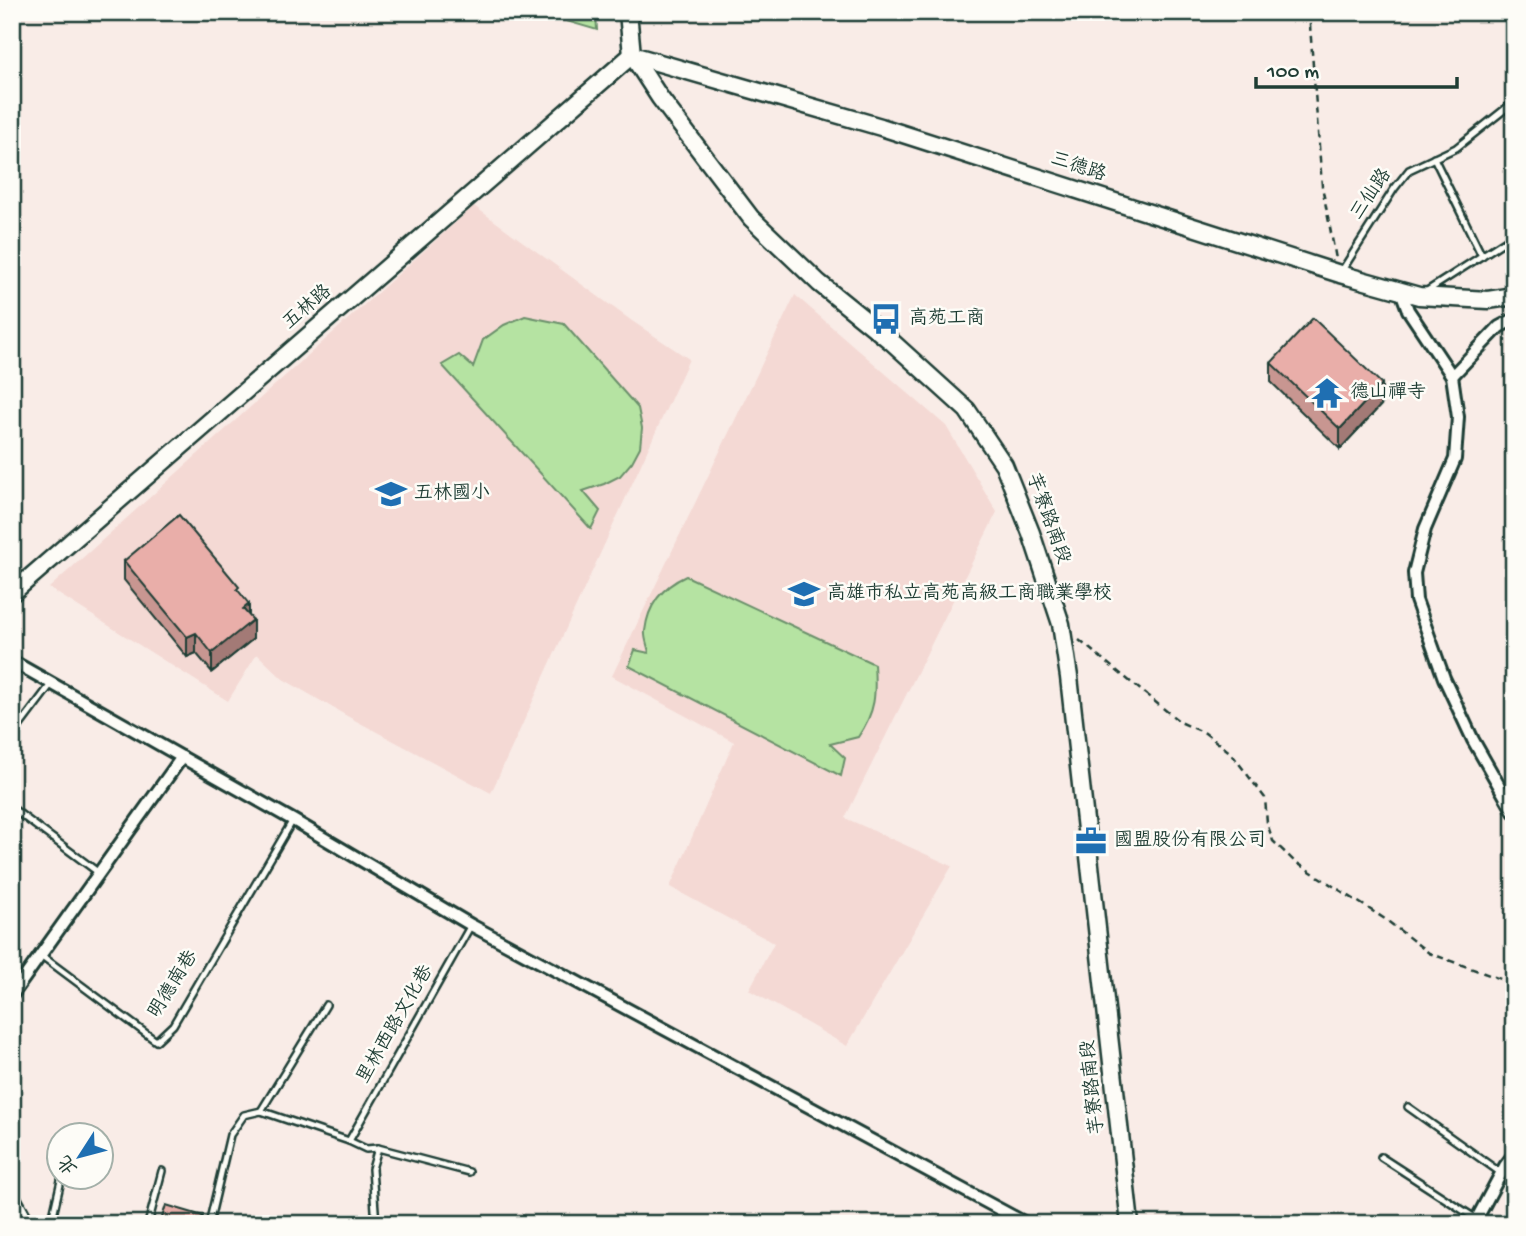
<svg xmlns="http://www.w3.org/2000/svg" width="1526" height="1236" viewBox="0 0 1526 1236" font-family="'Gochi Hand','LXGW WenKai TC',sans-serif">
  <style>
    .built { fill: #f4d9d4 }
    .green { fill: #b5e3a2; stroke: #6a906b; stroke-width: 2 }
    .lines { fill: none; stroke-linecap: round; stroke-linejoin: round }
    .lane-casing { stroke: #1f3d34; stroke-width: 10 }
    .street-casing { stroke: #1f3d34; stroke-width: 16 }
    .secondary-casing { stroke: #1f3d34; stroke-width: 21 }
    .path { stroke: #1f3d34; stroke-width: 2.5; stroke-dasharray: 7 5; stroke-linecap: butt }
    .lane { stroke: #fdfcf7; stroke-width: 5 }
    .street { stroke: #fdfcf7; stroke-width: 10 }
    .secondary { stroke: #fdfcf7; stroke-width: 16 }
    .wall { fill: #c89691; stroke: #1f3d34; stroke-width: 2 }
    .shaded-wall { fill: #a37a76; stroke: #1f3d34; stroke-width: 2 }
    .building { fill: #e9aea9; stroke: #1f3d34; stroke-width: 2 }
    .labels { text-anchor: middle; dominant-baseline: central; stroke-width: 5; stroke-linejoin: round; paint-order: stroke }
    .street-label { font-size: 19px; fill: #1f3d34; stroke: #fdfcf7 }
    .poi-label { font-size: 19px; fill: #1f3d34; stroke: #fdfcf7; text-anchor: start }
  </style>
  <rect width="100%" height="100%" fill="#f9ece7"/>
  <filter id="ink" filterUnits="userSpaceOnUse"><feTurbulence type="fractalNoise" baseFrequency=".0143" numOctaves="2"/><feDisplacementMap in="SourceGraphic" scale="14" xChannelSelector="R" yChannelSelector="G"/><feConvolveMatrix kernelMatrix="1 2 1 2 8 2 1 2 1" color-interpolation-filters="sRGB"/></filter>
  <g filter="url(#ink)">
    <g class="built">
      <path d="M474,206L632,321L689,359L491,793L347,716L283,679L257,654L228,701L49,588Z"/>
      <path d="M795,295L946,426L997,512L845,818L952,866L847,1046L749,990L774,943L670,887L734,742L612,676Z"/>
    </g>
    <g class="green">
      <path d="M536,12H596L597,30Z"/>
      <path d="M525,316L564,324L638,408L642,428L640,447L632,462L620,476L604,484L583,491L600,511L591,529L442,365L459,355L473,367L483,340L504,325Z"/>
      <path d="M686,576L874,664C876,694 876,711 858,737L830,744L845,758L841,776L629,666L635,650L649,653C648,646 644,638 645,631C648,604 662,587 686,576Z"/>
    </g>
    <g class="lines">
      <defs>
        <g id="lane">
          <path d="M1434,158L1482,256"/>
          <path d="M1341,272L1394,189L1409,170L1456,148L1514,102"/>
          <path d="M1427,291L1514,235"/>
          <path d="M12,736L52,683"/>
          <path d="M12,808L99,873"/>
          <path d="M42,956L156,1041L173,1025L293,820"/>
          <path d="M1408,1107L1501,1173"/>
          <path d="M261,1111L326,1005"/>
          <path d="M71,1134L73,1129"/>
          <path d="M349,1141L471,925"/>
          <path d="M1381,1157L1478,1220"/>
          <path d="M51,1224L62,1176"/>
          <path d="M148,1224L162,1171"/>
          <path d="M209,1224L230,1135L244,1115L261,1111L349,1141L366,1149L378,1148L469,1172"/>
          <path d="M376,1224L372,1169L378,1148"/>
        </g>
        <g id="street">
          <path d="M1401,291L1408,310L1452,376L1458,417L1455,459L1425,529L1414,573L1416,600L1444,678L1473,740L1514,812"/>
          <path d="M1452,376L1499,327L1514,319"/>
          <path d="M12,661L293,820L471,925L1027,1224"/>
          <path d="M12,995L182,757"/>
          <path d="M1474,1224L1505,1166L1514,1154"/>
        </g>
        <g id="secondary">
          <path d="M628,12L632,55L660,98L751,218L819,283L892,342L967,410L1004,465L1031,533L1061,624L1069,677L1130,1224"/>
          <path d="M632,55L881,127L1340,274L1419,296L1488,300L1514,296"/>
          <path d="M12,593L632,55"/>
          <path d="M12,1199L26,1224"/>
        </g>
      </defs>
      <use href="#lane" class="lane-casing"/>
      <use href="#street" class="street-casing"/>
      <use href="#secondary" class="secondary-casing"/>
      <g class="path">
        <path d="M1309,12L1322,186L1336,259"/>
        <path d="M1079,640L1180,722L1205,733L1231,753L1265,798L1267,823L1273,841L1294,861L1385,919L1429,953L1514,984"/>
      </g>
      <use href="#lane" class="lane"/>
      <use href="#street" class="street"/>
      <use href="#secondary" class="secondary"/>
    </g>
    <g class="wall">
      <path d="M1271,363L1382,404L1340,449L1271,382Z"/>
      <path d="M124,561L239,592L249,616L253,639L212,672L196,653L187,657L124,580Z"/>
    </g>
    <g class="shaded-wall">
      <path d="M1382,384V404L1340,449V429Z"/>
      <path d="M249,604V622L253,620V639L212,672V653L243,609Z"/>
      <path d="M196,633V653L187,657V637Z"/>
    </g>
    <g class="building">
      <path d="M1313,318L1382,384L1340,429L1271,363Z"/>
      <path d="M179,515L239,587L237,589L249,604L243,609L253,620L212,653L196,633L187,637L124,561Z"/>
      <path d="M166,1205L203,1216L200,1224H160Z"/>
    </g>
  </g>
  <defs>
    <symbol id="bus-bare" viewBox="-9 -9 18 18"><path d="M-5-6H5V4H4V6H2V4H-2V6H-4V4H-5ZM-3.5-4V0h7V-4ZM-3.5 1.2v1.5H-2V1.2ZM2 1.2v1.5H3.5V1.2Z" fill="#1f6fb2" stroke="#fdfcf7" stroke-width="2.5" paint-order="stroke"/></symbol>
    <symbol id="temple-bare" viewBox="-9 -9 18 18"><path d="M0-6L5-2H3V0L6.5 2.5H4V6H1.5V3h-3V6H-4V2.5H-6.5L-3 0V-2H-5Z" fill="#1f6fb2" stroke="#fdfcf7" stroke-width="2.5" paint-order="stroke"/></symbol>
    <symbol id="school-bare" viewBox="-9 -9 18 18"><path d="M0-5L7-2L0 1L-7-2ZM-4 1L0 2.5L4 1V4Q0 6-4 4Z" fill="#1f6fb2" stroke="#fdfcf7" stroke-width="2.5" paint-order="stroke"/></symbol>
    <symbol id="office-bare" viewBox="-9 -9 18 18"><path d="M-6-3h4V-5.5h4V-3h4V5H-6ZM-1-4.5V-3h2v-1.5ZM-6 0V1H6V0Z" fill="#1f6fb2" stroke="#fdfcf7" stroke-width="2.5" paint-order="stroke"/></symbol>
  </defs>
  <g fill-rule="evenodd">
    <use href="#bus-bare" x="864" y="297" width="44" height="44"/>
    <use href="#temple-bare" x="1305" y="371" width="44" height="44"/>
    <use href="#school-bare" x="369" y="472" width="44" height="44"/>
    <use href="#school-bare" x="782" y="572" width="44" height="44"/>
    <use href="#office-bare" x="1069" y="819" width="44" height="44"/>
  </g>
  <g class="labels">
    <g class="street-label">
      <text transform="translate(1078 168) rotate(18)">三德路</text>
      <text transform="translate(1372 195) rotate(-56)">三仙路</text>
      <text transform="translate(308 308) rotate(-41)">五林路</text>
      <text transform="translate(1047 519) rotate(70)">芋寮路南段</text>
      <text transform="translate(174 985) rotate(-58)">明德南巷</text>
      <text transform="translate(396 1025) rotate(-60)">里林西路文化巷</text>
      <text transform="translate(1094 1087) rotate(-96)">芋寮路南段</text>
    </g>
    <g class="poi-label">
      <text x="909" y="319">高苑工商</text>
      <text x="1350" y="393">德山禪寺</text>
      <text x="414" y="494">五林國小</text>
      <text x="827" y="594">高雄市私立高苑高級工商職業學校</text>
      <text x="1114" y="841">國盟股份有限公司</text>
    </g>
  </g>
  <rect width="1526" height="1236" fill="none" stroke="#fdfcf7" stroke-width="42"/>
  <rect x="21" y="21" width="1484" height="1194" fill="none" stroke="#1f3d34" stroke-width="2.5" filter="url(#ink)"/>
  <g transform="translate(80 1156) rotate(234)"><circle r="33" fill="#fdfcf7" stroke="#a4b0a9" stroke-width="2"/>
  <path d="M0-5L12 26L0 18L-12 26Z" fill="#1f6fb2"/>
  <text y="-10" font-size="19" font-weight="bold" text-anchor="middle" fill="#1f3d34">北</text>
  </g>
  <path d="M1256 77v10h201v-10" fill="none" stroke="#1f3d34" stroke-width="3.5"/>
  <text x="1267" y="77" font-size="21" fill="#1f3d34" stroke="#fdfcf7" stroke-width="5" paint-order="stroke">100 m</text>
</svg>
